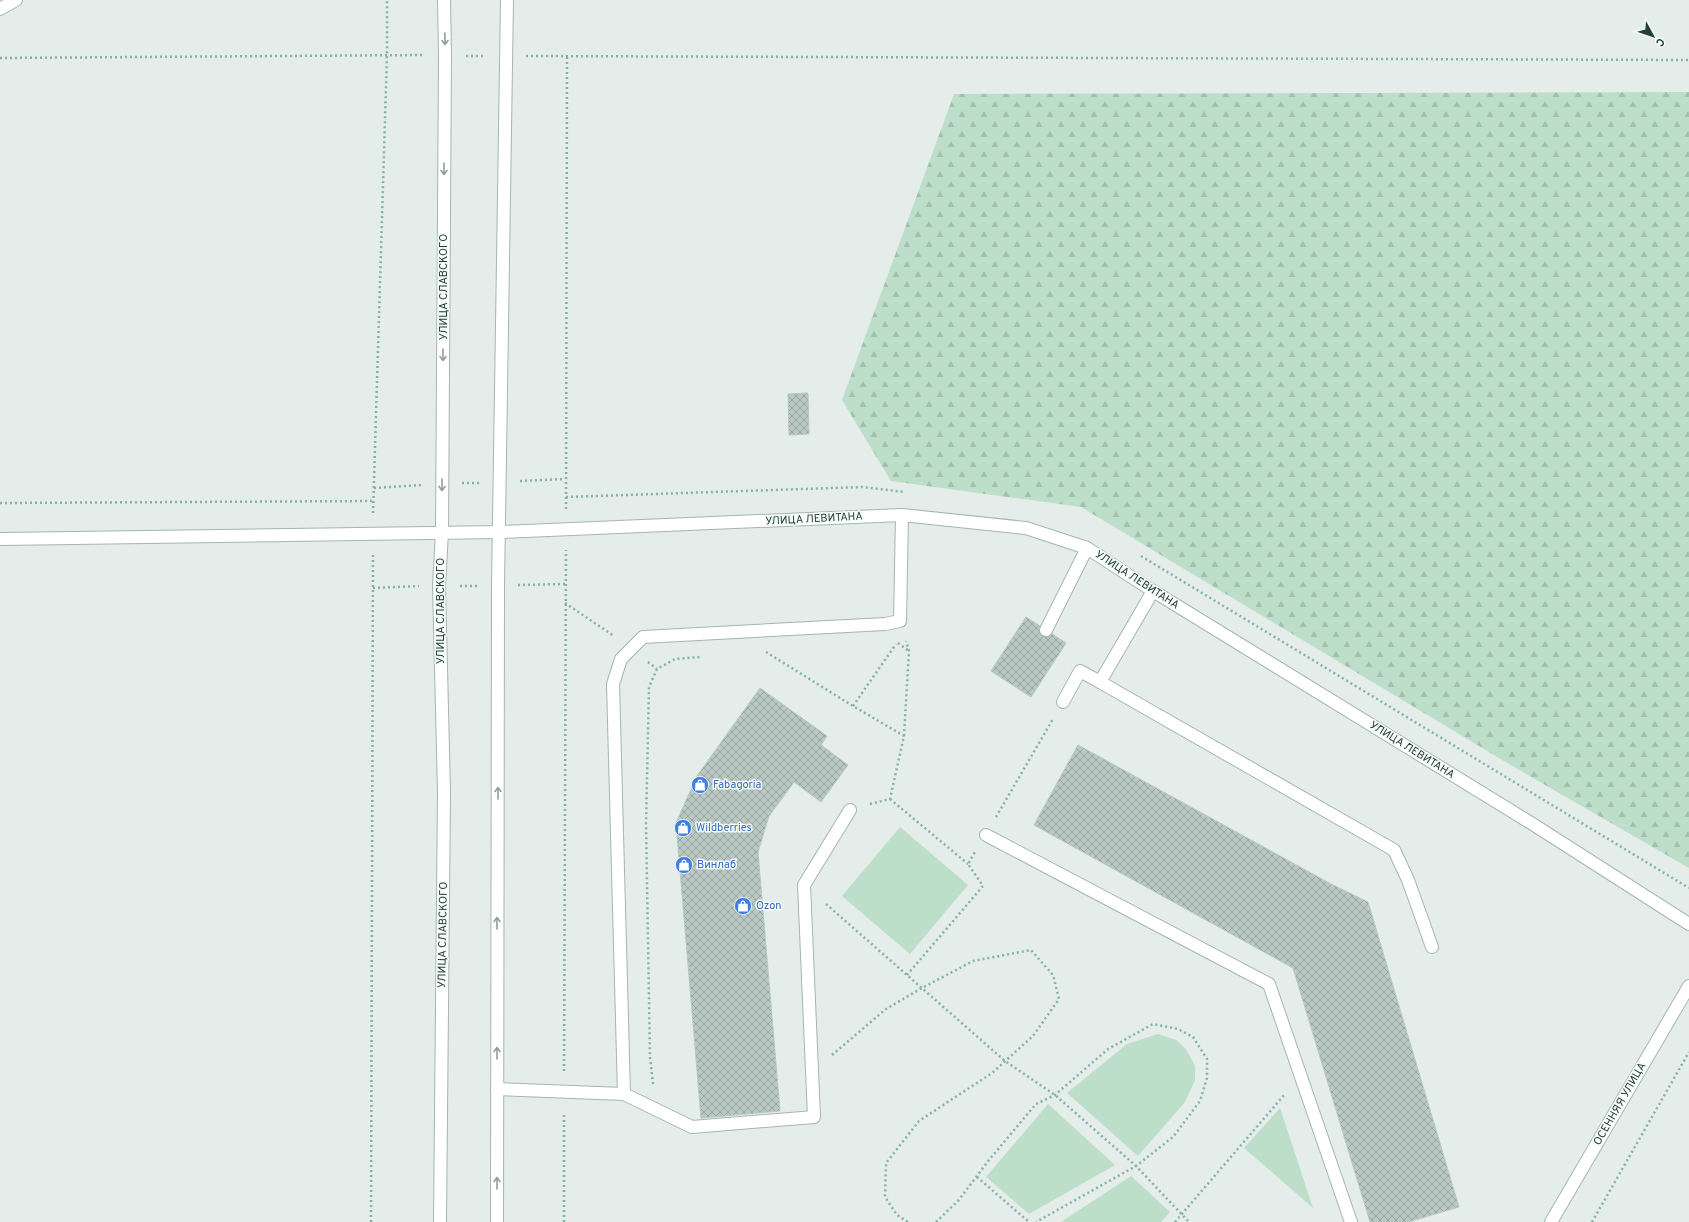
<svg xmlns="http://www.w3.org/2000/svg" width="1689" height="1222" viewBox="0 0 1689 1222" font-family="Overpass,sans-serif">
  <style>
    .forest { fill: url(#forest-firs) }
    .park { fill: #bddec8 }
    .building { fill: url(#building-cross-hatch); stroke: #b6c7c1 }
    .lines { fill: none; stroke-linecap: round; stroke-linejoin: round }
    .lane-casing { stroke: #a6b5b1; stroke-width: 14 }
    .street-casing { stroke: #a6b5b1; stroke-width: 14 }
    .path { stroke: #84b1a5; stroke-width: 2.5; stroke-dasharray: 2 3; stroke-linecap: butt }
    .lane { stroke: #fff; stroke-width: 12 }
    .street { stroke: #fff; stroke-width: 12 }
    .oneway { stroke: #919f9c }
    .labels { text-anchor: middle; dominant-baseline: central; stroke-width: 3; stroke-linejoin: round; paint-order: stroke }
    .street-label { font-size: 11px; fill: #233f39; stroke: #f4faf7 }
    .shop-label { font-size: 11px; fill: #366cbe; stroke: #f4faf7; text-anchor: start }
  </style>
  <defs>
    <pattern id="forest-firs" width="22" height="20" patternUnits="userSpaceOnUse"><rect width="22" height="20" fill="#bddec8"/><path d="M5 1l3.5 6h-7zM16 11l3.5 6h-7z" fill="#a2c0ad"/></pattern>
    <pattern id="building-cross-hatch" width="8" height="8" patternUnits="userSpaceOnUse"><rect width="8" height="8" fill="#b9c8c3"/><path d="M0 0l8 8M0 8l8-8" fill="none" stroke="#96a49f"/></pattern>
  </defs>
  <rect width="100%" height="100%" fill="#e4edea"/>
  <path class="forest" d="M1689,92V868L1509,764L1081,507L891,481L842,400L954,94Z"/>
  <g class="park">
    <path d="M900,827L968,885L910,954L842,896Z"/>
    <path d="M1158,1034L1176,1040L1186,1049L1195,1066V1080L1185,1102L1138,1156L1067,1093L1127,1044Z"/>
    <path d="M1048,1104L1115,1165L1029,1214L986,1177Z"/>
    <path d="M1280,1108L1313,1208L1244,1148Z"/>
    <path d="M1131,1176L1170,1212L1161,1222H1061Z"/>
  </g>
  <g class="building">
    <path d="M808,393L809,434L789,435L788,394Z"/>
    <path d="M1026,617L1066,643L1031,697L991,671Z"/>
    <path d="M760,688L827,736L821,745L848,765L821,802L794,782L769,816L758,852L780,1111L701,1118L676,823L697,776Z"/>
    <path d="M1078,745L1331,884L1368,902L1459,1207L1408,1222H1370L1293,968L1034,825Z"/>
  </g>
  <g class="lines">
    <defs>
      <g id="lane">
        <path d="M0,9L16,0"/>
        <path d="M1153,591L1100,682L1394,850L1408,880L1432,947"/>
        <path d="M1046,630L1087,548"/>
        <path d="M1063,702L1080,671L1100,682"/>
        <path d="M986,835L1269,984L1351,1222"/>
        <path d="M497,1089L624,1094L692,1127L814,1117L804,885L850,810"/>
        <path d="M624,1094L613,684L621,659L643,637L885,624L900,621L902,515"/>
      </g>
      <g id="street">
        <path d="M0,539L500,532L902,515L1026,528L1087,548L1153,591L1531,823L1689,924"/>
        <path d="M440,1222L444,791L439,586L442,532L445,55L444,0"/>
        <path d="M497,1222L498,586L507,0"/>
        <path d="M1551,1222L1689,986"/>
      </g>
    </defs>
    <use href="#lane" class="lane-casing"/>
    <use href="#street" class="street-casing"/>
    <g class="path">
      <path d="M466,56H485"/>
      <path d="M526,56L1689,60"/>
      <path d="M0,58L425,55"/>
      <path d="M520,481L565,479"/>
      <path d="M462,483H479"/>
      <path d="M374,488L421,485"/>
      <path d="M566,497L862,487L905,492"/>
      <path d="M0,503L374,501"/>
      <path d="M566,509L567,56"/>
      <path d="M373,513L387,54V0"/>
      <path d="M1141,556L1689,888"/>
      <path d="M518,585L565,584"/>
      <path d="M460,586H477"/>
      <path d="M373,588L419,586"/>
      <path d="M565,603L614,636"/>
      <path d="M898,643L909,651"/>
      <path d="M766,652L853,706L904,736"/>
      <path d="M648,662L657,669"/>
      <path d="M853,706L896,644"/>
      <path d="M890,799L968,864"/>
      <path d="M870,804L890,799L904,736L909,651L906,641"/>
      <path d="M996,817L1053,719"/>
      <path d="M826,904L1005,1061L1055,1095L1136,1166L1189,1222"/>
      <path d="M907,975L983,886L968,864L975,852"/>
      <path d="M832,1055L886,1009L922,988L973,961L1031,950L1053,975L1059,999L1033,1036L992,1073L919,1121L886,1163L885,1197L897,1215L908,1222"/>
      <path d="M564,1071L566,550"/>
      <path d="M653,1084L650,1057L646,824L649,687L657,669L675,659L700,657"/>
      <path d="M977,1177L1029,1222"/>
      <path d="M371,1222L373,554"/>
      <path d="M564,1222V1112"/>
      <path d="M936,1222L958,1201L989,1160L1036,1104L1055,1095L1108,1049L1153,1024L1178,1029L1193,1037L1207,1059V1078L1200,1101L1173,1137L1136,1166L1036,1222"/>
      <path d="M1175,1222L1285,1094"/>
      <path d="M1592,1222L1689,1052"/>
    </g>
    <use href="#lane" class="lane"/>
    <use href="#street" class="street"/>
  </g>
  <defs><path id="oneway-shaft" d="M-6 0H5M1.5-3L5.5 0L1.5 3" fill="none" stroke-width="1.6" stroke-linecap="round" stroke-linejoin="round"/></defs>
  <g class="oneway">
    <use href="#oneway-shaft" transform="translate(445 39) rotate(89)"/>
    <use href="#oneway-shaft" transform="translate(444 169) rotate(90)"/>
    <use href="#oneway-shaft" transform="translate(443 355) rotate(90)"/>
    <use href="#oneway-shaft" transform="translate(442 485) rotate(90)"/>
    <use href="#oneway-shaft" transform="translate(498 793) rotate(-90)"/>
    <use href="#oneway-shaft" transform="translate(497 923) rotate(-90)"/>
    <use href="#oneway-shaft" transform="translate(497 1053) rotate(-90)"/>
    <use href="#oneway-shaft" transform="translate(497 1183) rotate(-90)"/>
  </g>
  <defs>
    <symbol id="shop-disc" viewBox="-11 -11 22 22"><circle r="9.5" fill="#3f7fe0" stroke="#f4faf7"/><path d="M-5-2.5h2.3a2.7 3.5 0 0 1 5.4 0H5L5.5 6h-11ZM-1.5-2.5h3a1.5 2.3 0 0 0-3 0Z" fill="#fff"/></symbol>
  </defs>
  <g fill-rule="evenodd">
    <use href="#shop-disc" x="690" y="775" width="20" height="20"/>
    <use href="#shop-disc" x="673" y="818" width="20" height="20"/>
    <use href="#shop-disc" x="674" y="855" width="20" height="20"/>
    <use href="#shop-disc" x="733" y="896" width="20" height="20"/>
  </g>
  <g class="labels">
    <g class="street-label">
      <text transform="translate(444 287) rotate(-90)">УЛИЦА СЛАВСКОГО</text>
      <text transform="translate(814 519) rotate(-3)">УЛИЦА ЛЕВИТАНА</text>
      <text transform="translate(1137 580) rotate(33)">УЛИЦА ЛЕВИТАНА</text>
      <text transform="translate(441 611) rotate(-90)">УЛИЦА СЛАВСКОГО</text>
      <text transform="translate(1412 750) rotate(32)">УЛИЦА ЛЕВИТАНА</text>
      <text transform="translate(443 935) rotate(-89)">УЛИЦА СЛАВСКОГО</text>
      <text transform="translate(1620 1104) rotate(-60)">ОСЕННЯЯ УЛИЦА</text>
    </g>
    <g class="shop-label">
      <text x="713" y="785">Fabagoria</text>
      <text x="696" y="828">Wildberries</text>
      <text x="697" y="865">Винлаб</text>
      <text x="756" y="906">Ozon</text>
    </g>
  </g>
  <g transform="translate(1653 36) rotate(130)" stroke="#f4faf7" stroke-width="3" paint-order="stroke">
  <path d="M0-3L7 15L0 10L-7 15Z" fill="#233f39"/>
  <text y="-6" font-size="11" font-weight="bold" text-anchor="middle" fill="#233f39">С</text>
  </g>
</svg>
